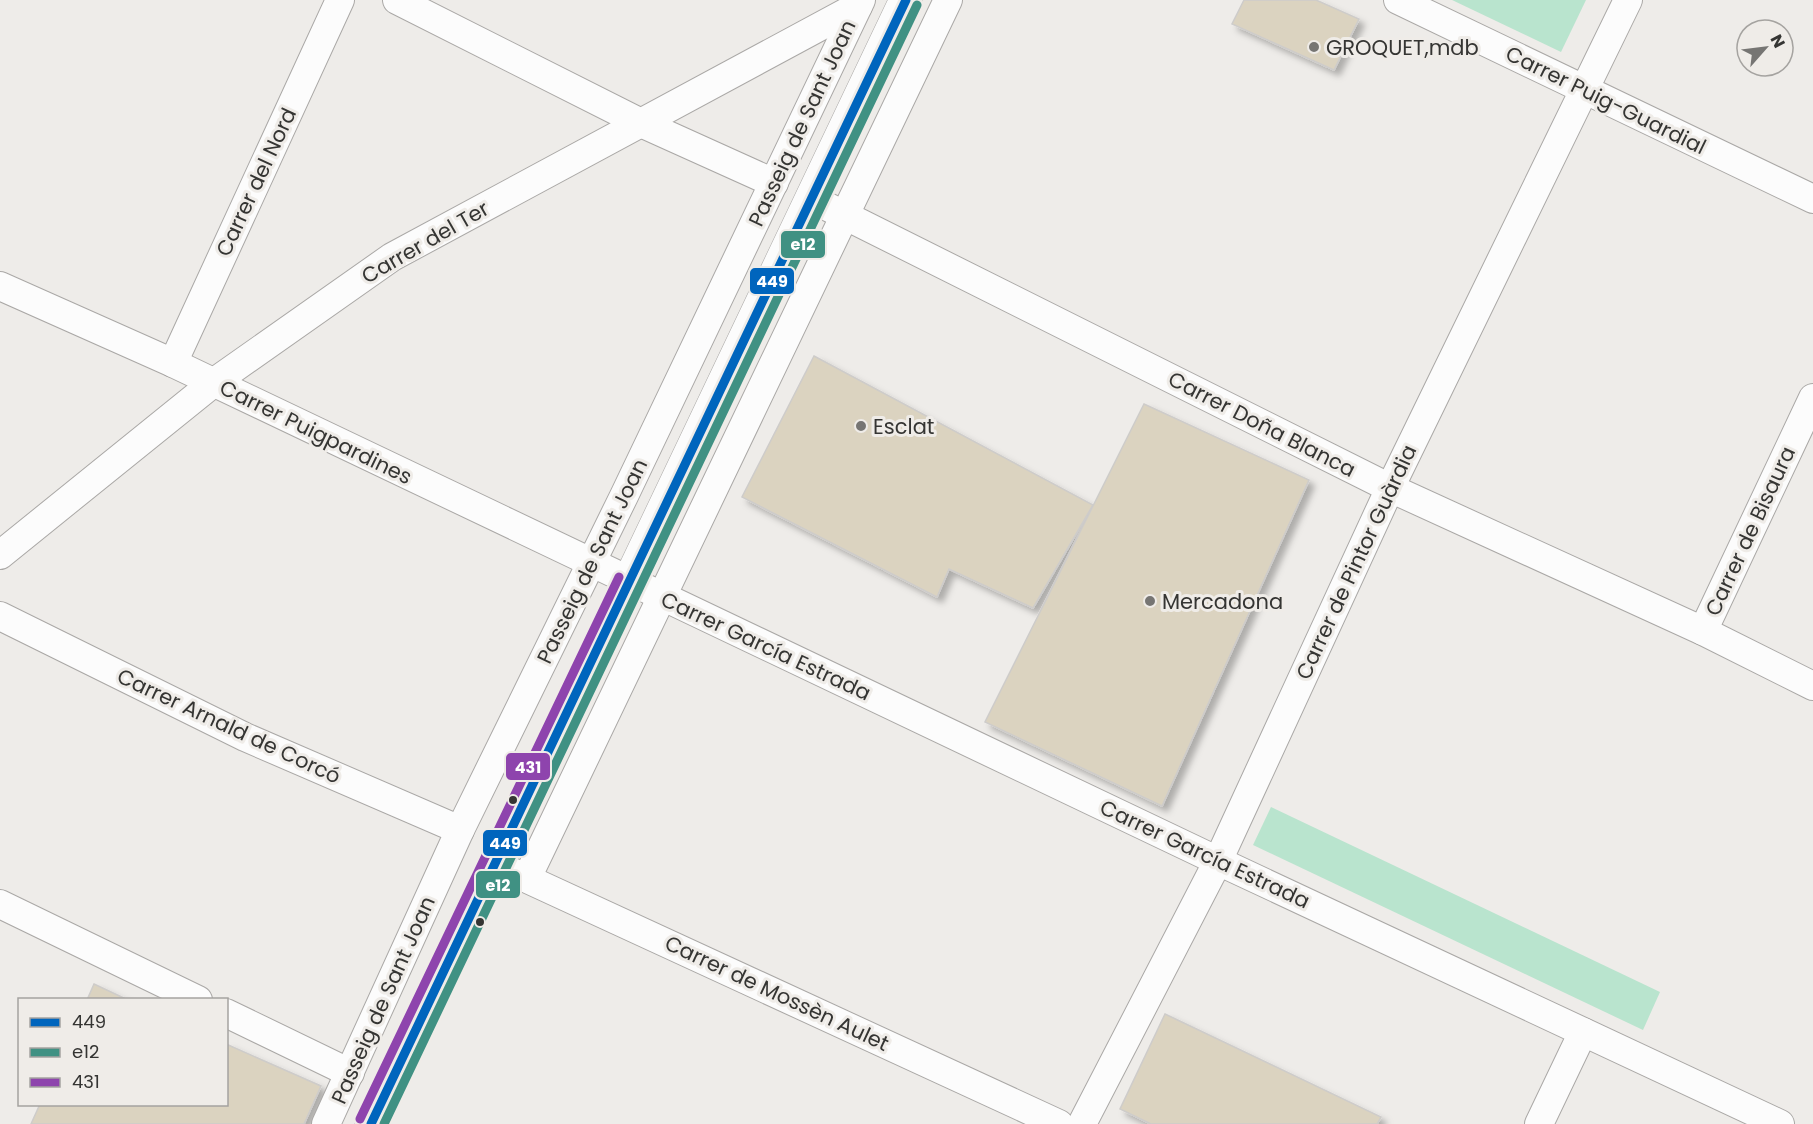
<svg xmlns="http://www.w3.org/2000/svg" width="1813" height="1124" viewBox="0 0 1813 1124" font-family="Poppins,sans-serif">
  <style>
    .green { fill: #b9e4ce }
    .building { fill: #dbd3c0; stroke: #ceccca; stroke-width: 1.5; filter: url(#shadow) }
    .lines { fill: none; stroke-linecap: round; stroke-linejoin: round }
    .minor-casing { stroke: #aaa8a6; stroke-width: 30 }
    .tertiary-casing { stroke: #aaa8a6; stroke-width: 34 }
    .minor { stroke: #fcfcfc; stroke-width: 28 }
    .tertiary { stroke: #fcfcfc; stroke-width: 33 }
    .bus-1-casing { stroke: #efece8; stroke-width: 14 }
    .bus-2-casing { stroke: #efece8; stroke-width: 14 }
    .bus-3-casing { stroke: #efece8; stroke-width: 14 }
    .bus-1 { stroke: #0065bd; stroke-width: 9 }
    .bus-2 { stroke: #409183; stroke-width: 9 }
    .bus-3 { stroke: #8e44ad; stroke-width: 9 }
    .poi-dot { fill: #767573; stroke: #efece8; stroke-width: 2 }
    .bus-dot { fill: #353533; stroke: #efece8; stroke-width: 2 }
    .labels { text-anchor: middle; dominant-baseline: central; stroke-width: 6; stroke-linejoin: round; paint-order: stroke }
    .poi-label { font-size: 21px; fill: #353533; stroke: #efece8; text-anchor: start }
    .street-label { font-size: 21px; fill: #353533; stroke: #efece8 }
    .line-badge { stroke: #efece8; stroke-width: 2 }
    .badge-label { font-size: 16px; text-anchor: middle; font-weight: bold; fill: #fff }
  </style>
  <defs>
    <filter id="shadow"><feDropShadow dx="5.5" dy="5.5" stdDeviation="3" flood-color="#0004"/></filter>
  </defs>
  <rect width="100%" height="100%" fill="#eeece9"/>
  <g class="green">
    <path d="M1452,0H1586L1561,52Z"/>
    <path d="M1271,807L1660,992L1643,1030L1253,845Z"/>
  </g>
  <g class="building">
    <path d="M1244,0H1316L1359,19L1334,70L1232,24Z"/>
    <path d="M814,356L1093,505L1033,608L949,569L937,597L742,497Z"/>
    <path d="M1144,404L1309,480L1162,806L985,722Z"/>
    <path d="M94,984L128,1000H87Z"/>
    <path d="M1165,1014L1381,1117L1377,1124H1151L1120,1109Z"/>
    <path d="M226,1044L321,1086L304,1124H31L40,1104H226Z"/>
  </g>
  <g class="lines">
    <defs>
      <g id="minor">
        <path d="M397,0L641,123L774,183"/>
        <path d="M1398,0L1813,199"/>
        <path d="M812,199L1390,488L1703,631L1813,686"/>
        <path d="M0,286L173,363L1218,861L1780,1124"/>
        <path d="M173,363L340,0"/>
        <path d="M0,555L213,383L392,257L858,6"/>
        <path d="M0,616L245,737L460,830"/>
        <path d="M1703,631L1813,398"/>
        <path d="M510,871L1059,1124"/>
        <path d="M527,878L948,0"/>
        <path d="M0,904L198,1000"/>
        <path d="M226,1013L350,1073"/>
        <path d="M326,1124L460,830L624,496L861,0"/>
        <path d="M1082,1124L1218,861L1390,488L1628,0"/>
        <path d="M1539,1124L1583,1032"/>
      </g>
      <path id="tertiary" d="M371,1124L906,0"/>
    </defs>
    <use href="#minor" class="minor-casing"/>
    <use href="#tertiary" class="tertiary-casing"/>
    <use href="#minor" class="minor"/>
    <use href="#tertiary" class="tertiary"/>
    <defs>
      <path id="bus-1" d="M371,1124L906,0"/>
      <path id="bus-2" d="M384,1124L917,5"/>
      <path id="bus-3" d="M360,1119L619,577"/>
    </defs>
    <use href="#bus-1" class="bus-1-casing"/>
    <use href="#bus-2" class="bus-2-casing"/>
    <use href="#bus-3" class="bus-3-casing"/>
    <use href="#bus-1" class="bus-1"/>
    <use href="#bus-2" class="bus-2"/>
    <use href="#bus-3" class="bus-3"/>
  </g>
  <g class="poi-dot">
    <circle cx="1314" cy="47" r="6"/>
    <circle cx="861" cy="426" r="6"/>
    <circle cx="1150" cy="601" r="6"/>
  </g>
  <g class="bus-dot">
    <circle cx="513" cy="800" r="5"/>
    <circle cx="480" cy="922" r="5"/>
  </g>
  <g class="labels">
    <g class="poi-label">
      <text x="1326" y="47">GROQUET,mdb</text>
      <text x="873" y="426">Esclat</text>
      <text x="1162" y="601">Mercadona</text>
    </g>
    <g class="street-label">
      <text transform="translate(1606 100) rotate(26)">Carrer Puig-Guardial</text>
      <text transform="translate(802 123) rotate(-65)">Passeig de Sant Joan</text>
      <text transform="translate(256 182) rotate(-65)">Carrer del Nord</text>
      <text transform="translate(425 242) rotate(-30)">Carrer del Ter</text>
      <text transform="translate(1262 424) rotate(27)">Carrer Doña Blanca</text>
      <text transform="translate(316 432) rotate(26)">Carrer Puigpardines</text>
      <text transform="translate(1750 531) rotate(-65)">Carrer de Bisaura</text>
      <text transform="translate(592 561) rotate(-64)">Passeig de Sant Joan</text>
      <text transform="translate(1356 562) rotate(-65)">Carrer de Pintor Guàrdia</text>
      <text transform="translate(766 646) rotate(25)">Carrer García Estrada</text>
      <text transform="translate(229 726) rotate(25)">Carrer Arnald de Corcó</text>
      <text transform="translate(1205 854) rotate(25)">Carrer García Estrada</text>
      <text transform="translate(777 993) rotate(25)">Carrer de Mossèn Aulet</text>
      <text transform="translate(383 1000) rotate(-66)">Passeig de Sant Joan</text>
    </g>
  </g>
  <g class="line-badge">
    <rect x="780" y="230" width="46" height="29" rx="6" fill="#409183"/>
    <rect x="749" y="267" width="46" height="28" rx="6" fill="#0065bd"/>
    <rect x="505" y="752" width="46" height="29" rx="6" fill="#8e44ad"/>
    <rect x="482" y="829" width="46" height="28" rx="6" fill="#0065bd"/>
    <rect x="475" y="870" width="46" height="29" rx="6" fill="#409183"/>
  </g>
  <g class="badge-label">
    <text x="803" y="250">e12</text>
    <text x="772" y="287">449</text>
    <text x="528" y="773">431</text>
    <text x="505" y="849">449</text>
    <text x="498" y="891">e12</text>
  </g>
  <rect x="18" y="998" width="210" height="108" fill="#efece8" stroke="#a5a3a0" stroke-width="1.5"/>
  <rect x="30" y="1018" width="30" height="9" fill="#0065bd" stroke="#a5a3a0" stroke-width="1.5"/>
  <text x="72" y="1028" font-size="18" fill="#353533">449</text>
  <rect x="30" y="1048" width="30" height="9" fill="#409183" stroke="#a5a3a0" stroke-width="1.5"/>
  <text x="72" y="1058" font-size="18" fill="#353533">e12</text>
  <rect x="30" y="1078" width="30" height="9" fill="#8e44ad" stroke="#a5a3a0" stroke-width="1.5"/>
  <text x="72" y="1088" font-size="18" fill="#353533">431</text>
  <g transform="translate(1765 48) rotate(62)"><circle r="28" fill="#efece8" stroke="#a5a3a0" stroke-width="1.5"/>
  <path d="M0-4.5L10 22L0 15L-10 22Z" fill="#767573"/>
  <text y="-9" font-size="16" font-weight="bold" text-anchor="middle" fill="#353533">N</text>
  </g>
</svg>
